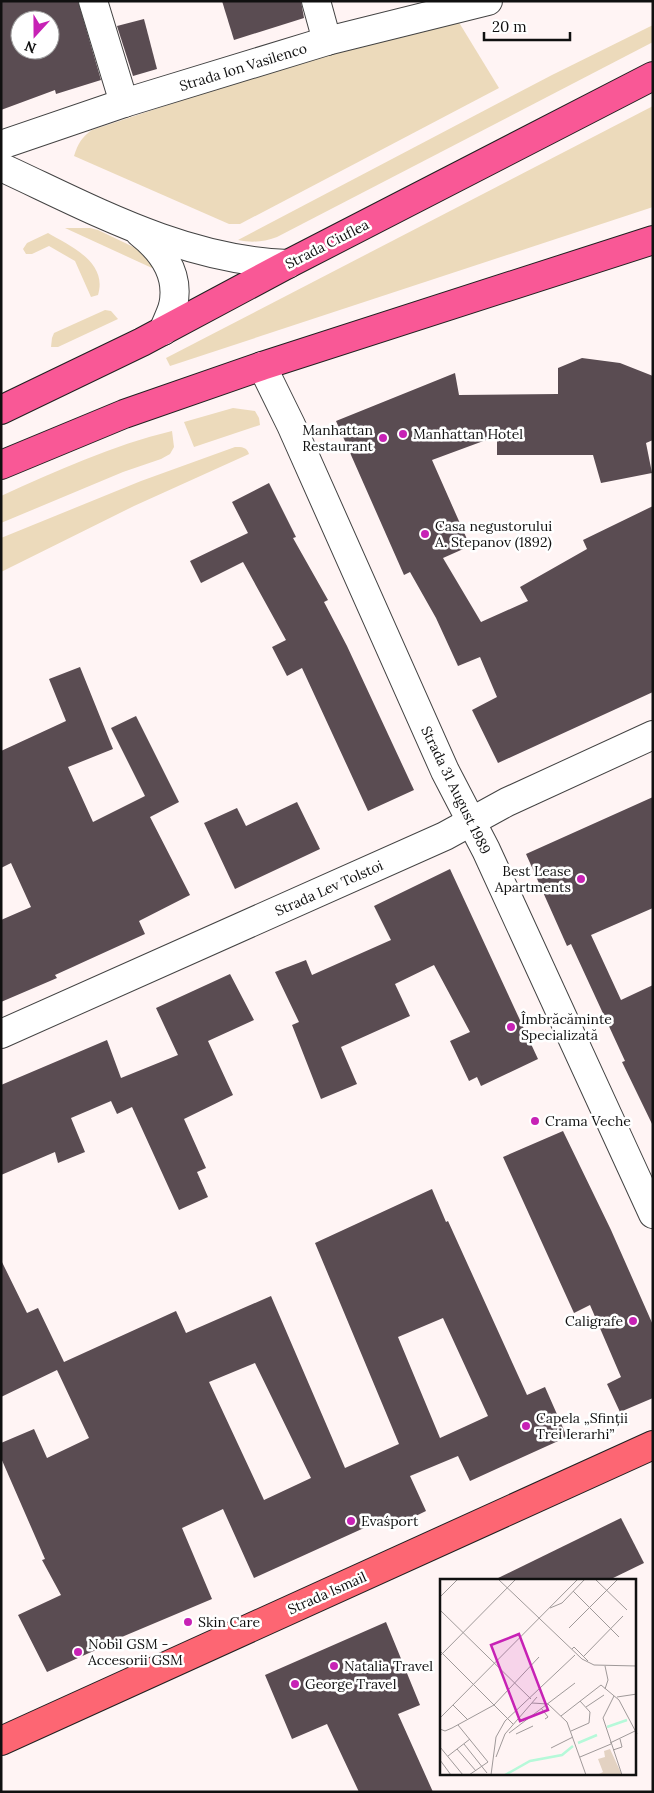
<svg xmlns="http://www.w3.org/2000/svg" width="654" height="1793" viewBox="0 0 654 1793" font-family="Lora,serif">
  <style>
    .green { fill: #ecdabb }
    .building { fill: #5a4c52; fill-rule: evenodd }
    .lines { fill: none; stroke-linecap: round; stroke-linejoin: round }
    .minor-casing { stroke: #434343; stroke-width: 30 }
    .major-casing { stroke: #212121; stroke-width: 30 }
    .highway-casing { stroke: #212121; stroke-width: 30 }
    .minor { stroke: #fff; stroke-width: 28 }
    .major { stroke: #fd6673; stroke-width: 28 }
    .highway { stroke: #f95896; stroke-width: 28 }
    .poi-dot { fill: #c722b5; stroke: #fff; stroke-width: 2 }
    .labels { text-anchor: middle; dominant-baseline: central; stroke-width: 5; stroke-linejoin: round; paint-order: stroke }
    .street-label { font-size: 14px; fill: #101010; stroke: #fff }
    .poi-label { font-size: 14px; fill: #101010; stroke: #fff; text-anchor: start }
    .inset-river { fill: none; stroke: #b6f9d9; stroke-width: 2.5 }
    .inset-road { fill: none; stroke: #9f9999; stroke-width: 1 }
    .view { fill: #c722b5; fill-opacity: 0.15; stroke: #c722b5; stroke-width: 2.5 }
    .inset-edge { fill: none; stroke: #101010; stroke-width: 2.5 }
  </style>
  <rect width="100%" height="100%" fill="#fff4f4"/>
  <g class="green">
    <path d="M452,11L499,88L240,224H229L74,156C78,143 82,137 92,130Z"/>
    <path d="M653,25V42L277,237C263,242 252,243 238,240L552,75Z"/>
    <path d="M653,106V207L170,366L166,358Z"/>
    <path d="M65,228H90L98,230L146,253L155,266L152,268Z"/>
    <path d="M48,233C70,246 108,262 98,295L91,297L75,261L49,246L32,254H26L23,249L27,243Z"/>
    <path d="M105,310L111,311L118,319L58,347H51L52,338L54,333Z"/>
    <path d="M233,408L255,411L259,418L260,425L194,447L184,422Z"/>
    <path d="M172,431L174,447L170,454L161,459L123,472L1,523V496C56,471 113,445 172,431Z"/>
    <path d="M235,447C242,447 247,447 249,454L134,506L1,572V538L141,481Z"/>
  </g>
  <g class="building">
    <path d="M1,1H78L101,80L56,94L55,90L1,110ZM20,20H50V50H20Z"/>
    <path d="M222,1H301L304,18L234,40Z"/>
    <path d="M144,19L157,69L133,76L117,26Z"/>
    <path d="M582,358L620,363L653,376V440L646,443L652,473L601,483L593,455H497V436L432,460L470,546L443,558L481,622L528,601L520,587L587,549L583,540L653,506V692L498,763L472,710L497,697L480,657L458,666L436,618L410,572L404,575L336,421L455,373L459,395L558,394V368Z"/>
    <path d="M269,483L296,537L293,538L328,600L324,602L347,646L414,790L368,811L302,668L287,676L272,647L286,640L243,562L201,583L190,561L248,533L232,502Z"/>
    <path d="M80,667L113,749L68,767L93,822L145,796L111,728L136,716L179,802L150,817L190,895L139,921L145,934L55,975L57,978L1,1002V920L31,907L11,863L1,868V751L66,721L49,679Z"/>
    <path d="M653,797V908L591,935L621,1000L653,985V1126L622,1062L625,1061L571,944L567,946L526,854Z"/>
    <path d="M297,802L320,849L235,889L204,823L237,808L246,826Z"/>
    <path d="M450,869L538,1059L481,1086L477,1077L469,1081L450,1041L470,1032L434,965L395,984L410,1016L341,1047L357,1084L321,1099L292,1025L299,1022L275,972L306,960L312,975L391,940L374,906Z"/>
    <path d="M230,974L254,1020L208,1041L233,1095L184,1119L206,1168L197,1172L208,1197L179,1210L132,1107L117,1114L111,1101L71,1118L85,1152L58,1163L55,1152L1,1175V1085L107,1040L121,1078L178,1055L156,1008Z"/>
    <path d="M563,1131L611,1230L653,1325V1398L620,1412L607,1384L621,1377L590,1305L574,1313L503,1157Z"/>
    <path d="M432,1189L446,1222L448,1221L527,1395L545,1387L567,1437L470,1481L458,1456L410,1476L426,1511L391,1528L386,1518L254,1578L223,1509L182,1528L212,1599L117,1639L118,1641L89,1653L47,1672L18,1615L61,1595L42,1560L45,1559L1,1458V1443L34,1429L47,1458L89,1438L57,1370L1,1397V1260L27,1313L38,1308L64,1362L176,1311L186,1333L271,1296L345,1468L399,1444L315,1243ZM443,1318L488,1416L440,1438L398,1337ZM255,1363L311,1478L264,1500L209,1382Z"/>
    <path d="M621,1518L644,1563L609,1580H494Z"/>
    <path d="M386,1622L420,1705L398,1714L433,1792H359L327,1724L292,1739L265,1675Z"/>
  </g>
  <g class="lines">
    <defs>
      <g id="minor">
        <path d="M93,1L124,103"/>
        <path d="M316,1L327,41"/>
        <path d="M1,145L124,103L327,41L488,1"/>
        <path d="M1,167C94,210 183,260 288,264"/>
        <path d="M140,233C163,251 180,275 173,306C171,314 166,323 163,331"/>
        <path d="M262,366L291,425L445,771L486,850L653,1214"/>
        <path d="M1,1034L445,836L507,802L653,735"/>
      </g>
      <path id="major" d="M1,1741L653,1445"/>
      <g id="highway">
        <path d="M1,410L142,342L288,264L653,76"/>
        <path d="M1,465L124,414L262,366L653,240"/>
      </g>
    </defs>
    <use href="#minor" class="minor-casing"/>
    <use href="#major" class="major-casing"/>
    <use href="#highway" class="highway-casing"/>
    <use href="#minor" class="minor"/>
    <use href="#major" class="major"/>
    <use href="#highway" class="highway"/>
  </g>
  <g class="poi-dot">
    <circle cx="403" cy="434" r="5"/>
    <circle cx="383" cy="438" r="5"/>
    <circle cx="425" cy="534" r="5"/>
    <circle cx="581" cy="879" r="5"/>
    <circle cx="511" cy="1027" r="5"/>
    <circle cx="535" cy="1121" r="5"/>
    <circle cx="633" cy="1321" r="5"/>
    <circle cx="526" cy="1426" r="5"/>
    <circle cx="351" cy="1521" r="5"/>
    <circle cx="188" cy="1622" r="5"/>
    <circle cx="78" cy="1652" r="5"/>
    <circle cx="334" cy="1666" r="5"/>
    <circle cx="295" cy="1684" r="5"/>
  </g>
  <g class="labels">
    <g class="street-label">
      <text transform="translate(243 67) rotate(-17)">Strada Ion Vasilenco</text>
      <text transform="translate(327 244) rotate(-27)">Strada Ciuflea</text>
      <text transform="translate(456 790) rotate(64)">Strada 31 August 1989</text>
      <text transform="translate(329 888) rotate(-24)">Strada Lev Tolstoi</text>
      <text transform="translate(327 1593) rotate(-24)">Strada Ismail</text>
    </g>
    <g class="poi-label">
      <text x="373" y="430" text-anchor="end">Manhattan<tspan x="373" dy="16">Restaurant</tspan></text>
      <text x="413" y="434">Manhattan Hotel</text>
      <text x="435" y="526">Casa negustorului<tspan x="435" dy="16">A. Stepanov (1892)</tspan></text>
      <text x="571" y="871" text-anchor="end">Best Lease<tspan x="571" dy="16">Apartments</tspan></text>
      <text x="521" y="1019">Îmbrăcăminte<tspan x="521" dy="16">Specializată</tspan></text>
      <text x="545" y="1121">Crama Veche</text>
      <text x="623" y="1321" text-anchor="end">Caligrafe</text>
      <text x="536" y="1418">Capela „Sfinții<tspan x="536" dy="16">Trei Ierarhi”</tspan></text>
      <text x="361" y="1521">Evaśport</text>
      <text x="198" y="1622">Skin Care</text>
      <text x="88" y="1644">Nobil GSM -<tspan x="88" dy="16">Accesorii GSM</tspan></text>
      <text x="344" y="1666">Natalia Travel</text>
      <text x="305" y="1684">George Travel</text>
    </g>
  </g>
  <g transform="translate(440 1579)">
    <rect width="196" height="196" fill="#fff4f4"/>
    <path d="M170,170L182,196H157L163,193L158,180L165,178L164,172Z" fill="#e3d2c2"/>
    <path class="inset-river" d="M167,148L187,141M138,164L157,156M65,196L90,182L122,176L133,167"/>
    <path class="inset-road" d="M58,0L142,80L154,86L197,87M155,0L187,31M133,12L179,58M0,18L18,0M110,29L122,24L145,0M0,31L91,120M129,49L178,0M132,70L134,68L148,82M0,72L73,145M0,77L76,0M144,77L183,37M165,110L168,101L165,87M174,117L163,139L182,196M177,118L197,115M92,124L108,125L127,143L146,196M13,126L28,141M54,126L99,78M146,128L164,116M101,129L108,138L105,140M121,137L161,106L179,121L197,155M0,139L138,0M18,146L48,183L29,196M0,150L5,152L12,149L54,126M131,152L149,144L150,133L140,122M69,154L135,104M76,155L93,147M170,164L195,152M24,165L47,194M0,168L23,196M111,169L133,158M17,170L36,192M173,171L182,168L180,160M8,177L30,160M56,178L65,155L97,118M140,178L171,165M0,181L11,196M51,196L56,158L65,142L135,76"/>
    <path class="view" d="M79,55L108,131L80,142L51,66Z"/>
    <rect width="196" height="196" class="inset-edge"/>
  </g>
  <rect width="654" height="1793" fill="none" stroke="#101010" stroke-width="5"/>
  <g transform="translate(35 35) rotate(201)"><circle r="24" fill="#ffffff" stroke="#9f9f9f"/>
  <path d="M0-4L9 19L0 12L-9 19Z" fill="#c722b5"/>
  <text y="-8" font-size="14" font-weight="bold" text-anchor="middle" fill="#101010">N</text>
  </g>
  <path d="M484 32v8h86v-8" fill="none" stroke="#101010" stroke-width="2.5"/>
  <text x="492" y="32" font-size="15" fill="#101010" stroke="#ffffff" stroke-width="4" paint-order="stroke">20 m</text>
</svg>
